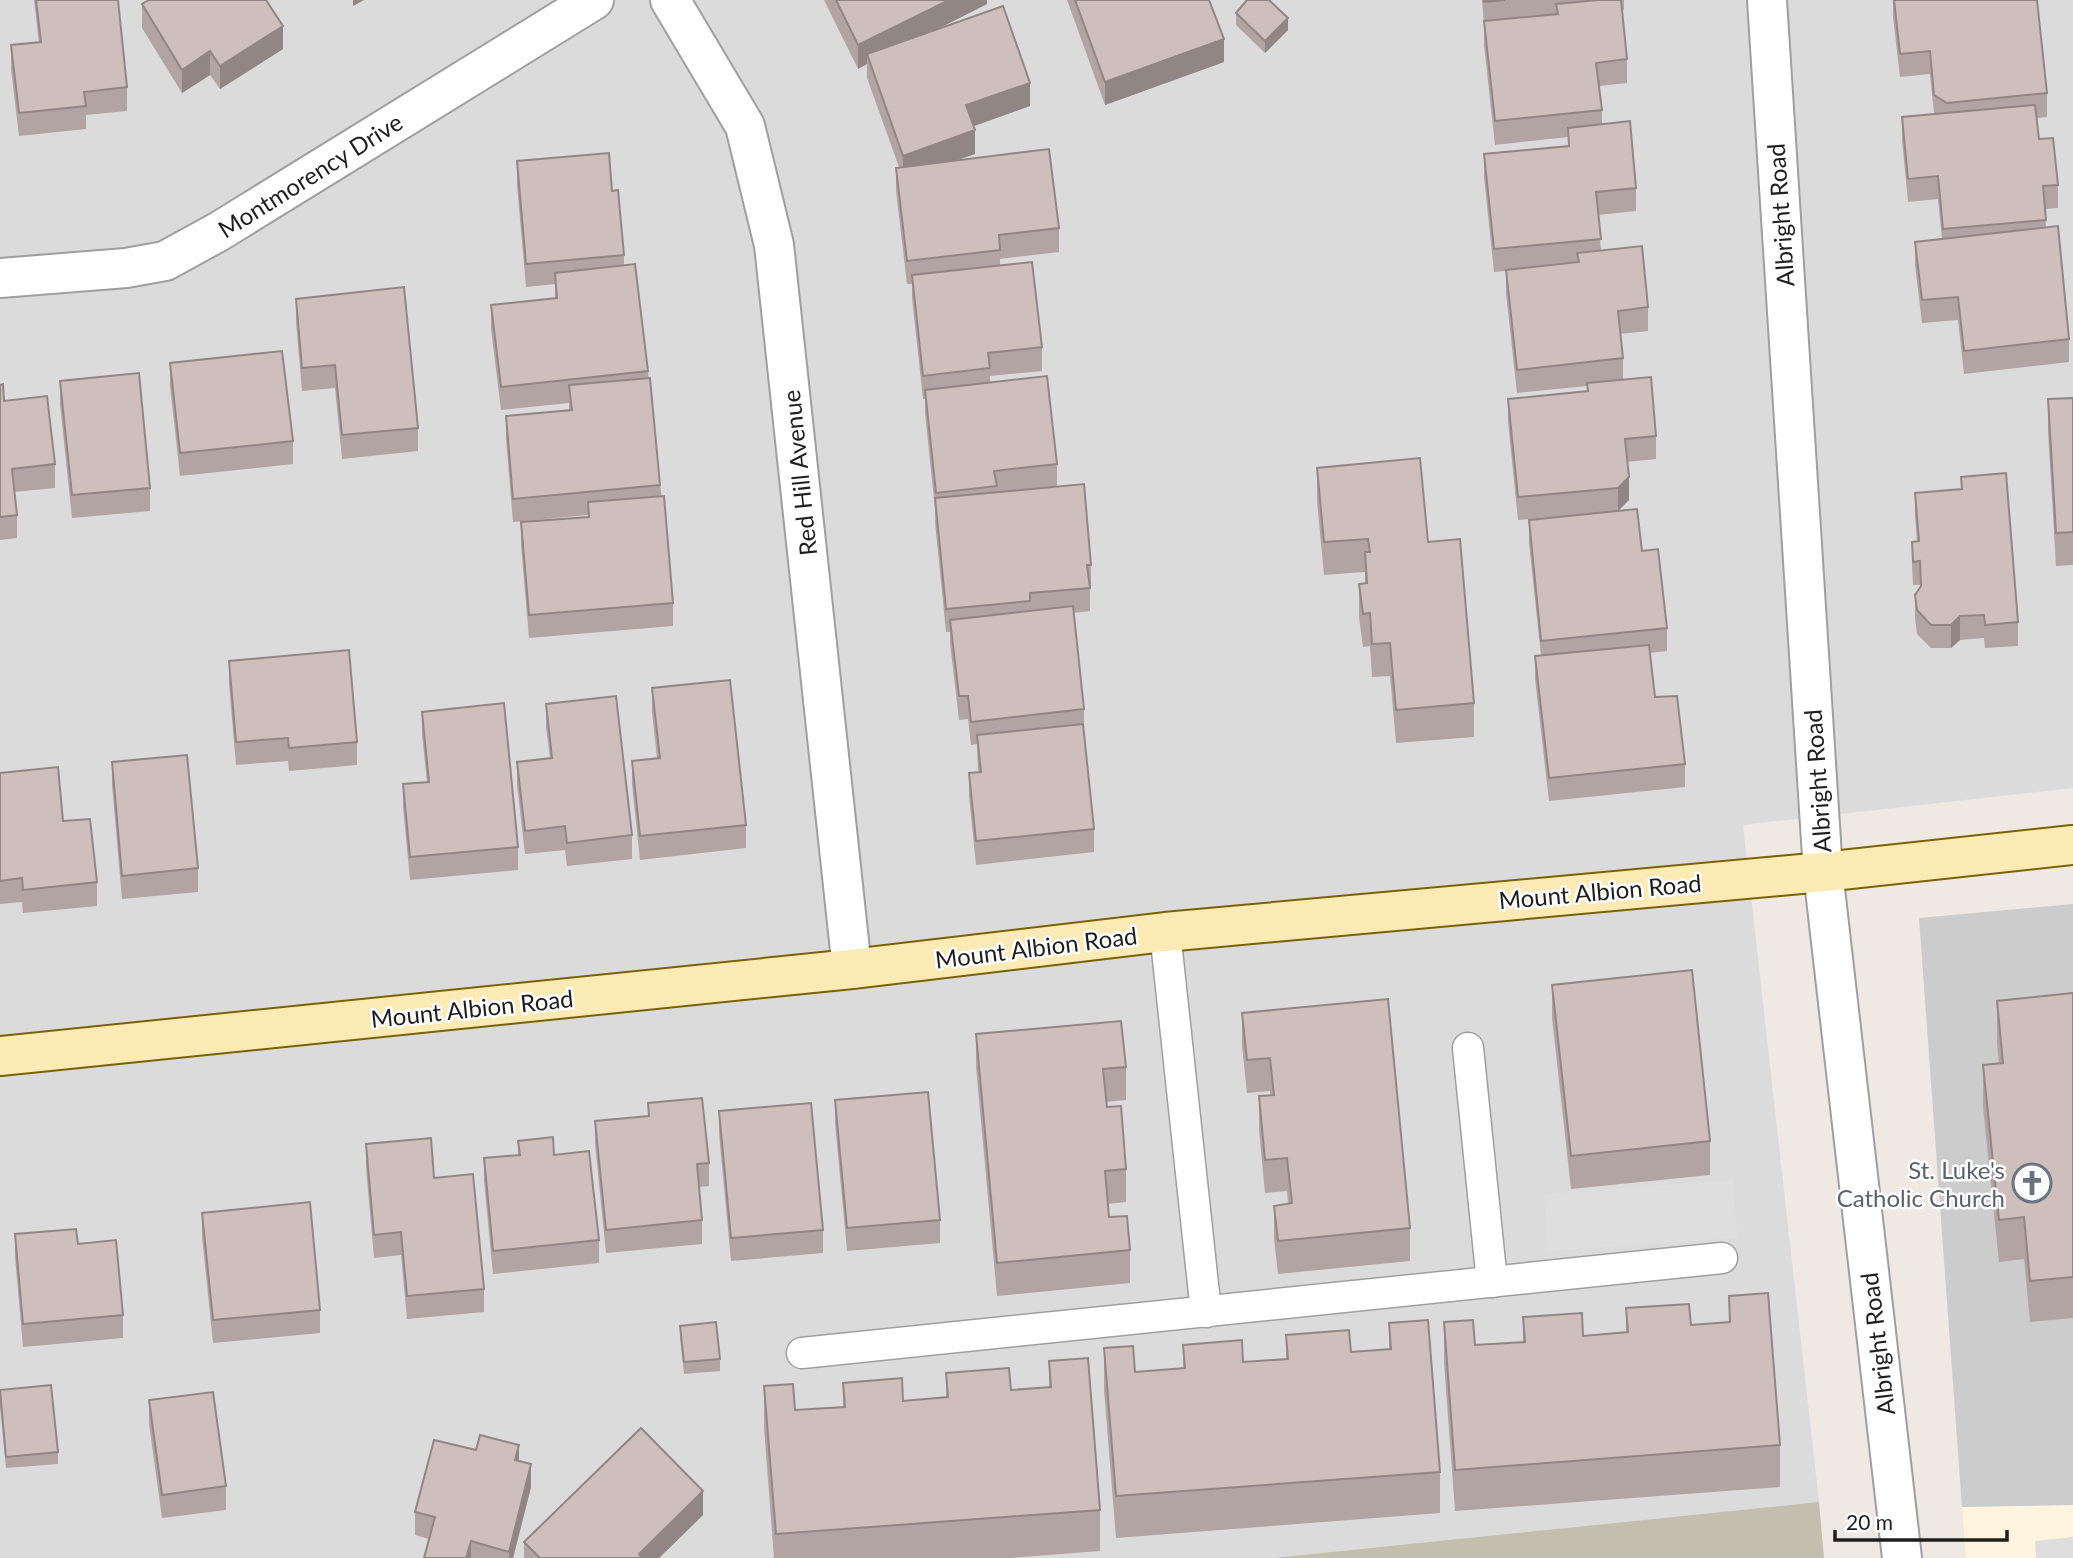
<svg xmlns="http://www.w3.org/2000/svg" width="2073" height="1558" viewBox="0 0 2073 1558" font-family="Lato,sans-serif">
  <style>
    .residential { fill: #dcdbdb }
    .education { fill: #fff4dd }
    .religious { fill: #ccc }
    .construction { fill: #c4beae }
    .parking { fill: #dedede }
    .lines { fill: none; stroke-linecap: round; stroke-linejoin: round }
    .lane-casing { stroke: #9f9f9f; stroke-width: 33 }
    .street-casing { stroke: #9f9f9f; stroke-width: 42 }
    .secondary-casing { stroke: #7a6100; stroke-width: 42 }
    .lane { stroke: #fff; stroke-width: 30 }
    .street { stroke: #fff; stroke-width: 38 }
    .secondary { stroke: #fceab5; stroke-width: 38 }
    .wall { fill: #b2a4a2 }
    .shaded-wall { fill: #918684 }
    .building { fill: #cfbfbc; stroke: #918684; stroke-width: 2 }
    .labels { text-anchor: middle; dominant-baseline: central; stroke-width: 5; stroke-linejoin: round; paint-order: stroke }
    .street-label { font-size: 24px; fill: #1e1e1e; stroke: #fff }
    .worship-label { font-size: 24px; fill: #5b616d; stroke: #fff; text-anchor: end }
  </style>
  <rect width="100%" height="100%" fill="#efe8e3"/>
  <path class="residential" d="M0,0H2073V788L1743,825L1819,1502L1273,1558H0Z"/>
  <path class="education" d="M2073,1505V1558H1966L1962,1507Z"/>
  <path class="religious" d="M2073,904V1505L1962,1507L1919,918Z"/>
  <path class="construction" d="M1819,1502L1824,1558H1273Z"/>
  <g class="parking">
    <path d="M1733,1180L1737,1238L1548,1251L1544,1194Z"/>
    <path d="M2073,1537V1558H2036L2035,1541Z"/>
  </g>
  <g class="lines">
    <defs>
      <g id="lane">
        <path d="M1165,932L1206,1312"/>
        <path d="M1468,1048L1492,1282"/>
        <path d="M802,1353L1722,1258"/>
      </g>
      <g id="street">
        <path d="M670,0L745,126L774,245L852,969"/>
        <path d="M1767,0L1823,872L1902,1558"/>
        <path d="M0,278L126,268L165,261L218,232L594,0"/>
      </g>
      <path id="secondary" d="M0,1056L852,969L1165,932L1823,872L2073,845"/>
    </defs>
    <use href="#lane" class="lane-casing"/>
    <use href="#street" class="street-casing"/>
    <use href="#secondary" class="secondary-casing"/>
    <use href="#lane" class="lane"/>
    <use href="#street" class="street"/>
    <use href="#secondary" class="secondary"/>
  </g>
  <g class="wall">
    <path d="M34,0H118L127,87V111L86,115V129L19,136L11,69V45L39,43Z"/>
    <path d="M824,0H987V4L934,31L1030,106L973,126L975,154L955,160L1059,228V252L1000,259V265L1042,347V371L990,376V383L1057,464V486L1091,565V588H1090V611L1073,613L1084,709V733L1094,829V852L976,865L969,796V773L978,772L977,744L971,745L968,719L959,720L950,643V632H946L935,522V509L925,413V399H923L912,298V284H907L896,191V168L899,167L867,78V64L858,69Z"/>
    <path d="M1067,0H1209L1224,62L1105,105Z"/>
    <path d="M1482,0H1624V10H1622L1627,59V83L1599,86L1602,110V124L1636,188V211L1598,215L1601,250L1648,307V331L1620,334L1623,358V380L1656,436V459L1627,462L1629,500L1618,511L1518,520L1508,422V399L1587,391V386L1517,393L1506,293V271L1494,272L1484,177V154L1568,146V137L1495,145L1484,45V24Z"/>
    <path d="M1893,0H2037L2047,93V117L2037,118L2039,139L2058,185V208L2045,209L2046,228L2069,339V362L1964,374L1958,320L1922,323L1915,265V242L1942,239L1938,199L1908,202L1902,140V117L1934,114L1930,74L1900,77L1893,17Z"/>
    <path d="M142,4L283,49L220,89L210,75L182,93L142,28Z"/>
    <path d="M1236,13L1288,30L1265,53L1236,25Z"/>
    <path d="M517,161L612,191L624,255V265L648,371L673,603V626L529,638L521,545V522L588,517V515L513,522L506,439V416L569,410V403L501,410L491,329V305L555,299V284L526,287L517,185Z"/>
    <path d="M296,299L418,428V451L342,459L335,388L302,391L296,322Z"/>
    <path d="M170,363L293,441V464L180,476L170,386Z"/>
    <path d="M60,381L150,488V511L72,518L60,404Z"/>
    <path d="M0,385L4,401L55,464V488L14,492L17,515V538L0,540Z"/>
    <path d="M2073,398V565L2056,566L2048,432V399Z"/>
    <path d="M1317,468L1428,542L1474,703V737L1396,743L1390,676L1372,677L1370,646L1363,647L1359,617V584L1365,583V572L1324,575L1317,501Z"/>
    <path d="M1961,477L2018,622V646L1985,648L1984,638L1960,640L1951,648H1931L1917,634L1915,618V595L1920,587V585H1913L1912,565V542L1917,541L1915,516V493L1961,489Z"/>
    <path d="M1529,520L1642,551L1667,628V651L1650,653L1655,697L1685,764V787L1549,801L1535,679V656H1541L1529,543Z"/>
    <path d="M229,661L357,742V765L289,771L288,761L236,765L229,684Z"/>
    <path d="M652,688L746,825V848L640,860L632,784V761L657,758L652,712Z"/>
    <path d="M546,704L632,835V859L567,866L565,850L525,854L517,785V762L550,758L546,727Z"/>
    <path d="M422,712L518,847V870L410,880L403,807V784L427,782L422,735Z"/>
    <path d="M112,762L198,868V892L122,899L112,785Z"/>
    <path d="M0,773L63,821L97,882V906L23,913L22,902L0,904Z"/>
    <path d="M1552,985L1710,1141V1175L1571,1189L1552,1018Z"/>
    <path d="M2073,993V1318L2030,1322L2024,1259L1999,1262L1983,1107V1065L1999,1064L1997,1043V1001Z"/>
    <path d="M1242,1013L1410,1228V1261L1278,1274L1274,1239V1206L1288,1204L1287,1191L1265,1193L1259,1130V1096L1270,1095V1091L1247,1093L1242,1046Z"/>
    <path d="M976,1034L1126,1067V1100L1106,1102L1107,1107L1126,1169V1202L1108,1204L1109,1217L1130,1250V1283L997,1296L976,1067Z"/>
    <path d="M835,1100L940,1220V1243L847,1251L835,1123Z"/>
    <path d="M719,1111L823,1230V1253L731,1261L719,1134Z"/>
    <path d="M595,1121L709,1163V1186L699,1187L702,1220V1244L606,1253L595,1144Z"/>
    <path d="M518,1141L554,1155L599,1240V1263L493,1274L484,1181V1158L518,1155Z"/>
    <path d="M366,1144L484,1289V1312L407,1319L401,1255L374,1258L366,1168Z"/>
    <path d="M202,1213L320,1310V1333L213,1343L202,1236Z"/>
    <path d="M15,1234L78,1244L123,1315V1338L23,1347L15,1257Z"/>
    <path d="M1729,1296L1780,1445V1487L1455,1511L1444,1363V1322L1475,1345L1523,1342V1317L1583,1336L1626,1332V1308L1691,1325L1729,1322Z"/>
    <path d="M1389,1323L1440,1472V1513L1116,1538L1104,1390V1348L1135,1372L1183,1368V1345L1243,1362L1286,1359V1335L1351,1352L1389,1349Z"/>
    <path d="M680,1326L720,1359V1371L684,1374L680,1337Z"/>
    <path d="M1049,1361L1100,1510V1551L1011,1558H774L764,1428V1386L795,1410L843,1407V1383L903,1401L946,1397V1373L1011,1390L1049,1387Z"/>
    <path d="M0,1390L58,1452V1464L6,1468L0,1406Z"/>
    <path d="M149,1400L226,1486V1510L162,1518L149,1424Z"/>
    <path d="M519,1461L531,1487L513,1558H424L429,1539L415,1535V1512Z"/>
    <path d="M703,1515L659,1558H524V1542Z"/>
  </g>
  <g class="shaded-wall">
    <path d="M353,0H364L353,6Z"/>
    <path d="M949,0H987V4L870,63L867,54V64L858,69V45Z"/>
    <path d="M1288,18V30L1265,53V41Z"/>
    <path d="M283,26V49L220,89V66Z"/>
    <path d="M1224,39V62L1105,105V82Z"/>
    <path d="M210,51V75L182,93V70Z"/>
    <path d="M1030,83V106L966,129V105Z"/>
    <path d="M975,130V154L903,179V156Z"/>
    <path d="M1629,477V500L1618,511V488Z"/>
    <path d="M1960,616V640L1951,648V625Z"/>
    <path d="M519,1445V1468L515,1460Z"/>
    <path d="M531,1464V1487L513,1558H509V1552Z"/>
    <path d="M703,1491V1515L659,1558H639V1554Z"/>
    <path d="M471,1541V1558H466Z"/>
  </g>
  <g class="building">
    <path d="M36,0H118L127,87L84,92L86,106L19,113L11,45L41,42Z"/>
    <path d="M149,0H266L283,26L220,66L210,51L182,70L142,4Z"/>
    <path d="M836,0H949L858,45Z"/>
    <path d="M1075,0H1209L1224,39L1105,82Z"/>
    <path d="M1247,0H1269L1288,18L1265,41L1236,13Z"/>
    <path d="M1484,0H1505L1484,2Z"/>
    <path d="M1598,0H1621L1627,59L1596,63L1602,110L1495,121L1484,21L1558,14L1556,4Z"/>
    <path d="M1894,0H2037L2047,93L1947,103L1934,95L1930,51L1900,54Z"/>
    <path d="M1003,6L1030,83L966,105L975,130L903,156L867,54Z"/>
    <path d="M2035,105L2039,139L2053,138L2058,185L2043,186L2046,220L1943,229L1938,176L1908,179L1902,117Z"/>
    <path d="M1630,121L1636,188L1596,192L1601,239L1494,249L1484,154L1569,146L1568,128Z"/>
    <path d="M1049,149L1059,228L999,235L1000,250L907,261L896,168Z"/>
    <path d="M609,153L612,191L618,190L624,255L526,264L517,161Z"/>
    <path d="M2058,226L2069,339L1964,351L1958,297L1922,300L1915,242Z"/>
    <path d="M1642,246L1648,307L1618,311L1623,358L1517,370L1506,270L1579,262L1577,253Z"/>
    <path d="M1032,262L1042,347L988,353L990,368L923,376L912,275Z"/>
    <path d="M635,264L648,371L501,387L491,305L557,298L555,273Z"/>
    <path d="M404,287L418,428L342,435L335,365L302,368L296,299Z"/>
    <path d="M282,351L293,441L180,453L170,363Z"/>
    <path d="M139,373L150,488L72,495L60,381Z"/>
    <path d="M1047,376L1057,464L994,471L997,486L936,493L925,390Z"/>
    <path d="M1651,377L1656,436L1625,439L1629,477L1618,488L1518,497L1508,399L1588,391L1587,383Z"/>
    <path d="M650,378L660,485L513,499L506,416L572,410L569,385Z"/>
    <path d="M3,384L4,401L47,396L55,464L12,469L17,515L0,517V385Z"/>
    <path d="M2073,398V532L2056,533L2048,399Z"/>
    <path d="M1420,458L1428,542L1460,539L1474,703L1396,710L1390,643L1372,644L1370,613L1363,614L1359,584L1367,583L1365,552H1370L1368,539L1324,542L1317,468Z"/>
    <path d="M2006,473L2018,622L1985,625L1984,615L1960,616L1951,625H1931L1917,610L1915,595L1921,586L1920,561L1913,562L1912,542L1919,541L1915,493L1962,489L1961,477Z"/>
    <path d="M1084,484L1091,565H1087L1090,588L1030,593V601L946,609L935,498Z"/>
    <path d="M664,496L673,603L529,615L521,522L589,517L588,502Z"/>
    <path d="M1637,509L1642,551L1658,549L1667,628L1541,641L1529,520Z"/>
    <path d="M1073,606L1084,709L971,722L968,696H959L950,620Z"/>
    <path d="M1649,645L1655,697L1677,696L1685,764L1549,778L1535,656Z"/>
    <path d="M349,650L357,742L289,748L288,738L236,742L229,661Z"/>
    <path d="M730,680L746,825L640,836L632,761L660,758L652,688Z"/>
    <path d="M616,696L632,835L567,843L565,826L525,831L517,762L552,758L546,704Z"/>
    <path d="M504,703L518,847L410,857L403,784L429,782L422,712Z"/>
    <path d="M1083,724L1094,829L976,841L969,773L981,772L977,735Z"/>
    <path d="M187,755L198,868L122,876L112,762Z"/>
    <path d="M58,767L63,821L90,819L97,882L23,890L22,878L0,881V773Z"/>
    <path d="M1692,970L1710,1141L1571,1156L1552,985Z"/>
    <path d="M2073,993V1277L2030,1281L2024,1217L1999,1220L1983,1065L2003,1063L1997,1001Z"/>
    <path d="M1388,999L1410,1228L1278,1241L1274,1206L1292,1203L1287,1158L1265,1160L1259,1096L1274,1095L1270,1058L1247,1060L1242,1013Z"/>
    <path d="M1121,1021L1126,1067L1103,1069L1107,1107L1121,1106L1126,1169L1105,1171L1109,1217L1127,1216L1130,1250L997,1263L976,1034Z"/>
    <path d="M928,1092L940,1220L847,1228L835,1100Z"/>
    <path d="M702,1098L709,1163L697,1164L702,1220L606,1230L595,1121L649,1116L648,1103Z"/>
    <path d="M811,1103L823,1230L731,1238L719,1111Z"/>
    <path d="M553,1137L554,1155L589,1151L599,1240L493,1251L484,1158L520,1155L518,1141Z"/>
    <path d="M431,1138L434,1178L473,1174L484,1289L407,1296L401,1232L374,1235L366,1144Z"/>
    <path d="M310,1202L320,1310L213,1320L202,1213Z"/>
    <path d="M76,1229L78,1244L116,1240L123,1315L23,1324L15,1234Z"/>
    <path d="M1768,1293L1780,1445L1455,1470L1444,1322L1473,1320L1475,1345L1525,1342L1523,1317L1582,1313L1583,1336L1628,1332L1626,1308L1689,1304L1691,1325L1730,1322L1729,1296Z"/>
    <path d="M1428,1320L1440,1472L1116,1496L1104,1348L1133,1346L1135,1372L1185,1368L1183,1345L1242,1340L1243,1362L1288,1359L1286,1335L1349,1330L1351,1352L1391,1349L1389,1323Z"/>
    <path d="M716,1322L720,1359L684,1362L680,1326Z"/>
    <path d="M1088,1358L1100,1510L776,1534L764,1386L793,1384L795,1410L845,1407L843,1383L902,1378L903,1401L948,1397L946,1373L1009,1368L1011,1390L1051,1387L1049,1361Z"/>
    <path d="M51,1385L58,1452L6,1457L0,1390Z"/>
    <path d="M213,1392L226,1486L162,1495L149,1400Z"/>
    <path d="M641,1428L703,1491L639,1554L642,1558H540L524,1542Z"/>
    <path d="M480,1435L519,1445L515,1460L531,1464L509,1552L471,1541L466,1558H424L435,1517L415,1512L434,1440L476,1450Z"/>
  </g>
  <defs>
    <symbol id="church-ring" viewBox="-11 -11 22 22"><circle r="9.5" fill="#fff" stroke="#6b7280" stroke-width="1.5"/><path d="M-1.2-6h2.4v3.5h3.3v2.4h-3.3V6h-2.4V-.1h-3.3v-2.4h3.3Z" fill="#6b7280"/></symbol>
  </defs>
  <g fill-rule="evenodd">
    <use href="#church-ring" x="2010" y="1161" width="44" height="44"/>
  </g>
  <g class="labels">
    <g class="street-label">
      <text transform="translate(310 175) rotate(-32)">Montmorency Drive</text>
      <text transform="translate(1780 215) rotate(-94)">Albright Road</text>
      <text transform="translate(799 473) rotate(-96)">Red Hill Avenue</text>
      <text transform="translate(1817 781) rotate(-94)">Albright Road</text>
      <text transform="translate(1600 891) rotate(-5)">Mount Albion Road</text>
      <text transform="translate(1036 947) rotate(-7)">Mount Albion Road</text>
      <text transform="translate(472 1008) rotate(-6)">Mount Albion Road</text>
      <text transform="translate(1877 1344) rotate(-97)">Albright Road</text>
    </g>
    <g class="worship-label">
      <text x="2005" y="1169">St. Luke's<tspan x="2005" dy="28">Catholic Church</tspan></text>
    </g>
  </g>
  <path d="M1835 1530v10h172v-10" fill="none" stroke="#1e1e1e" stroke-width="3.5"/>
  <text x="1846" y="1530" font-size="21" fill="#1e1e1e" stroke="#ffffff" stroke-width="5" paint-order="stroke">20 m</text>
</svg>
